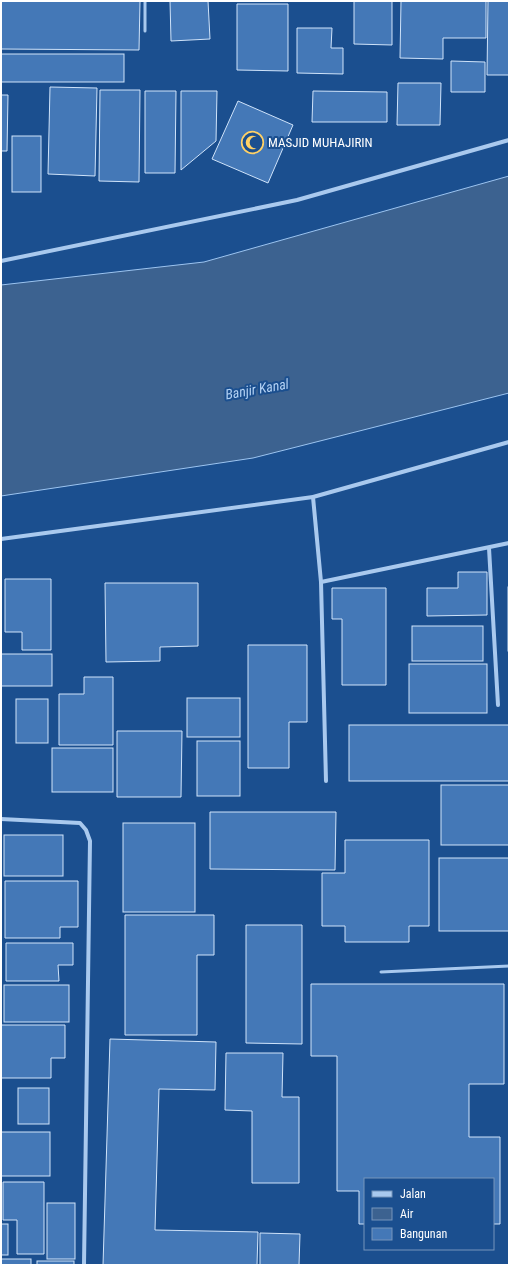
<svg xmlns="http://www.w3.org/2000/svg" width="510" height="1266" viewBox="0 0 510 1266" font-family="'Roboto Condensed',sans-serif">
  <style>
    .water { fill: #3c6290; stroke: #9cc4f0 }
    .building { fill: #4478b7; stroke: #cfe3fa }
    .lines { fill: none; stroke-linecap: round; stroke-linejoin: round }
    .lane { stroke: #a9c9ee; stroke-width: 3 }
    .street { stroke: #a9c9ee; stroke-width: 4 }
    .labels { text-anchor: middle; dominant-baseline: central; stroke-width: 4; stroke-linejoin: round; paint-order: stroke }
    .poi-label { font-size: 13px; fill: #fff; stroke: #1b4f8f; text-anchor: start }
    .water-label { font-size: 14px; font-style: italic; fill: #b5d3f5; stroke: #1b4f8f }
  </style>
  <rect width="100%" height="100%" fill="#1b4f8f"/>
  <path class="water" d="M509,176V393L253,458L1,496V285L204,262Z"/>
  <g class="building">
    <path d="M1,1H140L139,50L1,49Z"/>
    <path d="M170,1H208L210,39L171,41Z"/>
    <path d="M354,1H392V45L354,44Z"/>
    <path d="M401,1H486V38H443V59L400,58Z"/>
    <path d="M488,1H509V75H487Z"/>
    <path d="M237,4H288V71L237,70Z"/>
    <path d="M297,28H332L331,48H343V74L297,73Z"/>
    <rect x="1" y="54" width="123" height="28"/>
    <path d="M451,61L485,62V92H451Z"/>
    <path d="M398,83H441L440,125H397Z"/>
    <path d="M50,87L97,88L95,176L48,174Z"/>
    <path d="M100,90H140L139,182L99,181Z"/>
    <path d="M145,91H176L175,173H145Z"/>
    <path d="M181,91H217L216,141L181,170Z"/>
    <path d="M313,91L387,92V122H312Z"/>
    <path d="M1,95H8L7,151H1Z"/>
    <path d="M238,101L293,125L268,183L212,159Z"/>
    <rect x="12" y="136" width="29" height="56"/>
    <path d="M458,572H487V615L427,616V588H458Z"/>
    <path d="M5,579H51V650H22V632H5Z"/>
    <path d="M105,583H198V646L160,647V661L106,662Z"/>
    <rect x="508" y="587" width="1" height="64"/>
    <path d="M332,588H386V685H342V619H332Z"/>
    <rect x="412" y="626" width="71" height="35"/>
    <path d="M248,645H307V722H289V768H248Z"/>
    <rect x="1" y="654" width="51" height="32"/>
    <rect x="409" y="664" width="78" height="49"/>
    <path d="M84,677H113V745H59V694H84Z"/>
    <rect x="187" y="698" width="53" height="39"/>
    <rect x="16" y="699" width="32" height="44"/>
    <rect x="349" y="725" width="160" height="56"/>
    <path d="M117,731H182L181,797H117Z"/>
    <rect x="197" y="741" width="43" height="55"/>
    <rect x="52" y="748" width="61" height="44"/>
    <rect x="441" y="785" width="68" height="60"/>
    <path d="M210,812H336L335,870L210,869Z"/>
    <rect x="123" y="823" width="72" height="89"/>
    <rect x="4" y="835" width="59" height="41"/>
    <path d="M345,840H429V926H409V942H345V926H322V873H345Z"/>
    <rect x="439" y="858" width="70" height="73"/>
    <path d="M5,881H78V927H60V938H5Z"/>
    <path d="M125,915H214V955H197V1035H125Z"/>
    <path d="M246,925H302V1044L246,1043Z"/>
    <path d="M6,943H73V965H58L59,981H6Z"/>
    <path d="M311,984H504V1084H469V1137H500V1224H493V1179H365V1224H359V1191H337V1056H311Z"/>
    <rect x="4" y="985" width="65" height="37"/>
    <path d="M1,1025H65V1058H51V1078H1Z"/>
    <path d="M110,1039L216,1042L215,1090L159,1089L155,1230L258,1232L257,1265H103Z"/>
    <path d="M226,1053H283L282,1097H299V1183H252V1111L225,1110Z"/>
    <rect x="18" y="1088" width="31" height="36"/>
    <rect x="1" y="1132" width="49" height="44"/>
    <path d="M3,1182H44V1254H17V1220H3Z"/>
    <rect x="47" y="1203" width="28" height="56"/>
    <rect x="1" y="1224" width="7" height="31"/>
    <path d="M260,1233L300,1234L299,1265H260Z"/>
    <rect x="1" y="1259" width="30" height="6"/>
    <rect x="37" y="1261" width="37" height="4"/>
  </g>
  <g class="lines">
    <g class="lane">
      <path d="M145,31V1"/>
      <path d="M381,972L509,966"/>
    </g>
    <g class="street">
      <path d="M1,261L297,200L509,140"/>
      <path d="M313,497L321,582L326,781"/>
      <path d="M1,539L313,497L509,442"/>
      <path d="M489,548L498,705"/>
      <path d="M321,582L509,543"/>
      <path d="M1,819L80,823L86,830L90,841L84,1265"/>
    </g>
  </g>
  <defs>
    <symbol id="mosque-ring" viewBox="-11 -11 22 22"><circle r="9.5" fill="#1b4f8f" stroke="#ffd166" stroke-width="1.5"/><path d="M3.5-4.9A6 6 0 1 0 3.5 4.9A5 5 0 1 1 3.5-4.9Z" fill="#ffd166"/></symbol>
  </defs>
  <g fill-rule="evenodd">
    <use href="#mosque-ring" x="240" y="130" width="25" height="25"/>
  </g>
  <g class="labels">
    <g class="poi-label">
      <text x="268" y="142">MASJID MUHAJIRIN</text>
    </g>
    <g class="water-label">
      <text transform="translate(257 389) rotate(-10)">Banjir Kanal</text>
    </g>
  </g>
  <rect width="510" height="1266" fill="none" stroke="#ffffff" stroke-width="4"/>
  <rect x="364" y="1178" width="130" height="72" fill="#1b4f8f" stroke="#7695bc"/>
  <rect x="372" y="1191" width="20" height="6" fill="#a9c9ee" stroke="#7695bc"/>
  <text x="400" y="1198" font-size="12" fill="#ffffff">Jalan</text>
  <rect x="372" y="1208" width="20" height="12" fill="#3c6290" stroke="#7695bc"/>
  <text x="400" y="1218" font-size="12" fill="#ffffff">Air</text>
  <rect x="372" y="1228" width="20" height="12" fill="#4478b7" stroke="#7695bc"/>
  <text x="400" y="1238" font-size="12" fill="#ffffff">Bangunan</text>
</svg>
